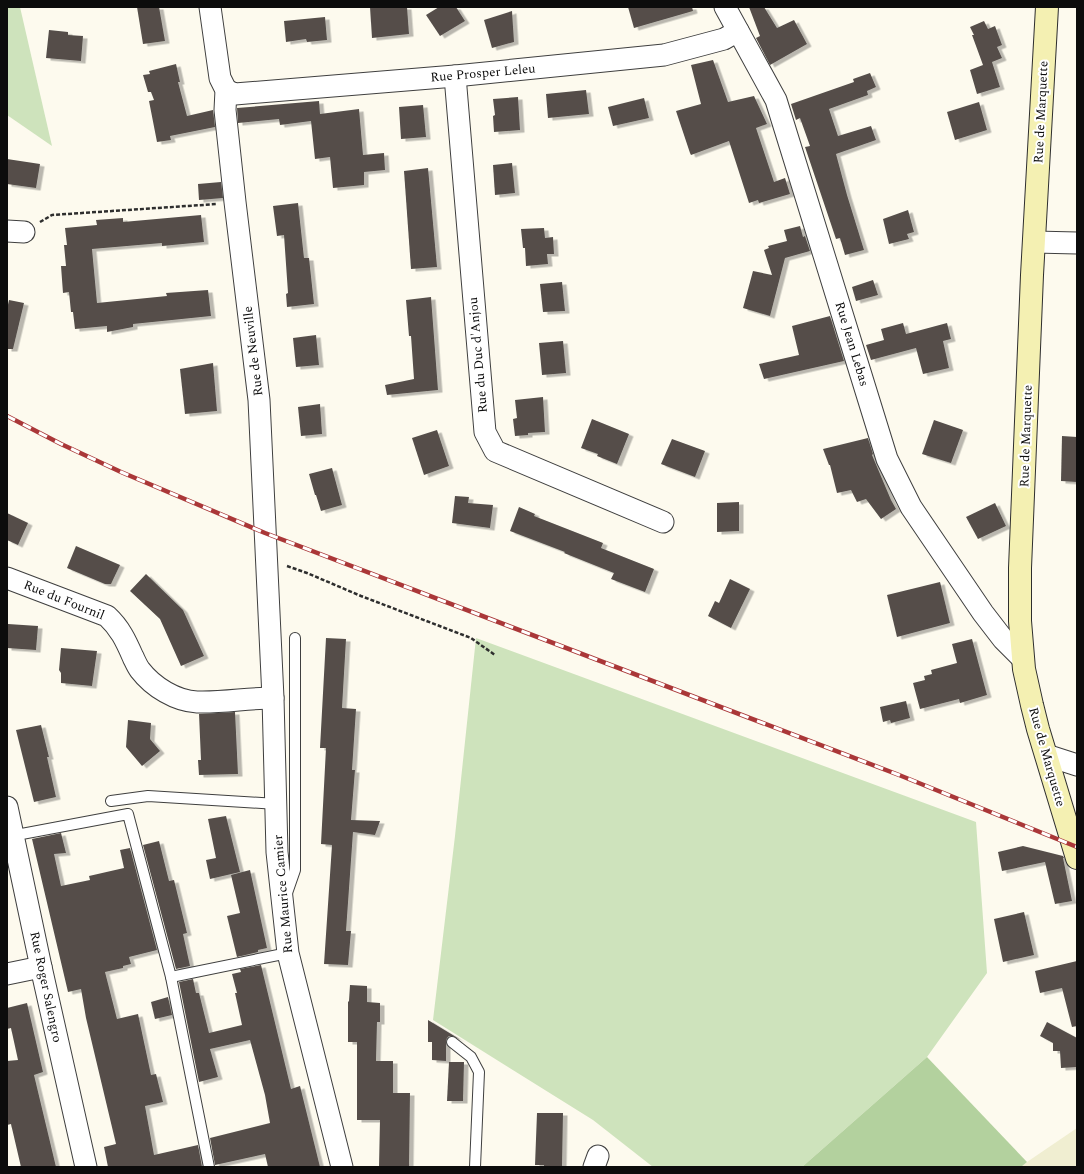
<svg xmlns="http://www.w3.org/2000/svg" width="1084" height="1174" viewBox="0 0 1084 1174" font-family="Spectral,serif">
  <style>
    .farmland { fill: #f0eed1 }
    .green { fill: #cee3bc }
    .forest { fill: #b3d19e }
    .building { fill: #544e4a; filter: url(#shadow) }
    .lines { fill: none; stroke-linecap: round; stroke-linejoin: round }
    .lane-casing { stroke: #3f3f3f; stroke-width: 12 }
    .street-casing { stroke: #3f3f3f; stroke-width: 23 }
    .secondary-casing { stroke: #2e2e2e; stroke-width: 24 }
    .path { stroke: #2e2e2e; stroke-width: 2.5; stroke-dasharray: 4 2; stroke-linecap: butt }
    .lane { stroke: #fff; stroke-width: 10 }
    .street { stroke: #fff; stroke-width: 21 }
    .secondary { stroke: #f4f0b2; stroke-width: 22 }
    .rail-casing { stroke: #aa3738; stroke-width: 4.5 }
    .rail { stroke: #fff; stroke-width: 3; stroke-dasharray: 9; stroke-linecap: butt }
    .labels { text-anchor: middle; dominant-baseline: central; stroke-width: 4; stroke-linejoin: round; paint-order: stroke }
    .street-label { font-size: 13px; fill: #0c0c0c; stroke: #fff }
  </style>
  <defs>
    <filter id="shadow"><feDropShadow dx="4.5" dy="2.5" stdDeviation="0" flood-color="#0004"/></filter>
  </defs>
  <rect width="100%" height="100%" fill="#fdfaee"/>
  <path class="farmland" d="M1077,1128V1167H1021L1027,1162Z"/>
  <g class="green">
    <path d="M13,7H20L52,146L7,115V8Z"/>
    <path d="M476,638L976,822L987,973L927,1057L802,1167H653L593,1120L433,1020L455,836Z"/>
  </g>
  <path class="forest" d="M927,1057L1027,1162L1021,1167H802Z"/>
  <g class="building">
    <path d="M137,7H159L165,41L143,44Z"/>
    <path d="M370,7H407L409,34L372,38Z"/>
    <path d="M439,7H456L465,21L440,36L426,15Z"/>
    <path d="M628,7H692L693,11L634,28Z"/>
    <path d="M749,7H764L777,28L794,20L807,44L770,65L756,38L760,36Z"/>
    <path d="M512,11L514,42L492,48L484,20Z"/>
    <path d="M325,17L327,40L307,42L306,39L286,42L284,21Z"/>
    <path d="M984,21L988,29L995,26L1002,45L997,47L1002,58L992,62L1000,87L977,94L970,70L983,65L972,35H974L970,27Z"/>
    <path d="M49,30L68,32V35L83,36L81,61L46,58Z"/>
    <path d="M713,60L728,102L754,96L767,124L756,128L774,182L785,178L790,194L759,203L758,200L749,203L729,141L691,155L690,153L676,111L701,104L691,65Z"/>
    <path d="M176,64L180,82H178L187,116L213,110L215,127L170,136L171,140L157,142L149,101L154,100L151,92H148L143,75L150,74L149,71Z"/>
    <path d="M870,73L876,87L867,91L868,95L829,109L838,136L871,126L876,140L836,154L847,195L864,250L845,255L840,238L836,239L805,147L810,146L800,118L796,120L791,104L854,82L853,79Z"/>
    <path d="M586,90L589,114L548,118L546,94Z"/>
    <path d="M518,97L520,130L494,132L493,116L495,115L493,99Z"/>
    <path d="M644,98L649,118L613,126L608,107Z"/>
    <path d="M319,101L320,114L359,109L363,155L384,153L385,170L364,172V185L333,188L330,157L315,159L311,121L280,125L279,119L238,123L237,108Z"/>
    <path d="M979,102L987,130L955,140L947,112Z"/>
    <path d="M423,105L426,137L401,139L399,107Z"/>
    <path d="M7,159L40,164L36,188L7,184Z"/>
    <path d="M512,163L515,193L495,195L493,165Z"/>
    <path d="M428,168L437,267L411,269L404,171Z"/>
    <path d="M221,182L223,198L199,200L198,184Z"/>
    <path d="M298,203L304,258H309L314,304L287,307L286,294L288,293L284,235L277,236L273,206Z"/>
    <path d="M908,210L914,232L907,234L909,239L889,244L883,219Z"/>
    <path d="M201,215L204,242L162,246V243L92,249L97,303L167,296L166,293L208,290L211,316L133,324V327L107,332V326L75,329L73,312H71L69,292L63,293L61,266H66L64,245H67L65,228L97,225L96,220L123,218V222Z"/>
    <path d="M800,226L803,237L805,236L810,251L785,258L770,316L743,308L753,271L772,275L764,250L769,248L768,246L787,241L784,230Z"/>
    <path d="M544,228L545,238L553,237L554,254H547L548,264L526,266L525,248H523L521,229Z"/>
    <path d="M873,280L878,295L856,301L852,287Z"/>
    <path d="M562,282L565,311L543,312L540,284Z"/>
    <path d="M431,297L438,390L387,395L385,385L414,379L411,336H409L406,300Z"/>
    <path d="M9,300L24,303L13,349H7V309Z"/>
    <path d="M830,316L844,361L764,379L759,364L799,355L792,326Z"/>
    <path d="M903,323L906,334L947,323L951,339L943,341L949,368L923,374L916,348L871,360L866,345L884,340L881,329Z"/>
    <path d="M316,335L319,365L296,367L293,338Z"/>
    <path d="M563,341L566,373L542,375L539,343Z"/>
    <path d="M213,363L217,411L185,414L180,369Z"/>
    <path d="M543,397L545,432L528,433V435L515,436L513,419L517,418L515,400Z"/>
    <path d="M320,404L322,434L301,436L298,407Z"/>
    <path d="M592,419L629,434L617,464L597,456L598,454L581,448Z"/>
    <path d="M934,420L963,430L951,463L922,454Z"/>
    <path d="M437,430L449,466L424,475L412,438Z"/>
    <path d="M1062,436L1077,437V482L1061,481Z"/>
    <path d="M868,438L873,454L872,455L891,500L896,509L881,519L866,499L857,502L851,490L837,493L830,465H829L823,449Z"/>
    <path d="M672,439L705,451L695,477L661,464Z"/>
    <path d="M332,468L342,505L321,511L316,495H315L309,474Z"/>
    <path d="M455,496L469,497L468,503L493,505L490,528L452,523Z"/>
    <path d="M739,502V531L717,532V503Z"/>
    <path d="M995,503L1006,526L978,539L966,517Z"/>
    <path d="M519,507L535,514L534,516L603,543L601,548L654,569L645,592L611,579L614,573L564,553L565,552L510,531Z"/>
    <path d="M7,513L28,523L18,545L7,540Z"/>
    <path d="M76,546L120,565L111,584H105L67,568Z"/>
    <path d="M146,574L183,610L204,656L181,666L160,619L130,591Z"/>
    <path d="M730,579L750,589L731,628L708,616L715,601L719,603Z"/>
    <path d="M940,582L950,623L897,637L887,595Z"/>
    <path d="M8,624L38,626L36,650L7,648Z"/>
    <path d="M326,638L346,639L342,708L356,709L352,770H355L351,820L380,821L375,835L353,832L346,931H351L348,965L324,964L332,845L321,844L326,748H320Z"/>
    <path d="M972,639L987,695L960,703L959,699L920,709L913,683L925,680L924,676L932,674L931,670L957,663L952,644Z"/>
    <path d="M61,648L97,651L92,686L61,683V673L59,670Z"/>
    <path d="M906,701L910,718L891,723L890,720L883,722L880,707Z"/>
    <path d="M235,712L238,774L199,775L198,760H201L199,714Z"/>
    <path d="M128,720L151,723L150,739L160,751L142,766L126,747Z"/>
    <path d="M41,725L49,757H47L56,797L34,802L16,730Z"/>
    <path d="M226,816L240,872L210,879L206,860L216,858L208,819Z"/>
    <path d="M61,833L66,853L54,854L61,886L90,880L89,876L124,868L120,850L130,848L157,950L129,957L131,964L123,966V968L105,972L117,1019L138,1014L151,1075L156,1074L163,1102L145,1106L154,1155L198,1145L202,1167H108L104,1147L116,1144L86,1018L81,989L68,992L32,839Z"/>
    <path d="M159,841L169,881L174,880L187,933L183,934L190,966L176,969L143,845Z"/>
    <path d="M1023,846L1063,856L1064,858H1063L1072,901L1055,904L1045,862L1002,871L998,852Z"/>
    <path d="M250,870L267,948L258,950V952L237,957L227,916L240,913L231,875Z"/>
    <path d="M1024,912L1034,955L1003,962L994,919Z"/>
    <path d="M1077,961V1026L1072,1027L1062,988L1040,993L1035,971Z"/>
    <path d="M261,965L291,1089L300,1086L320,1167H268L265,1154L215,1165L210,1138L270,1123L265,1095L250,1040L210,1049L218,1077L199,1082L179,982L193,979L196,993H199L209,1033L242,1025L235,993H237L232,974L241,972L240,969Z"/>
    <path d="M350,985L367,986V1002L380,1003V1022H377L376,1061H393V1093H410L409,1167H379L380,1120H357V1042H348V1002L349,1001Z"/>
    <path d="M168,997L172,1015L155,1019L151,1002Z"/>
    <path d="M27,1003L43,1072L34,1075L56,1167H21L11,1124L7,1125V1061L18,1060L11,1028L7,1029V1008Z"/>
    <path d="M428,1020L461,1040L453,1036H449L447,1038L446,1041V1061L432,1060V1042H428Z"/>
    <path d="M1047,1022L1077,1038V1067L1061,1068L1060,1051H1053V1043L1040,1036Z"/>
    <path d="M449,1062H464L463,1101H447Z"/>
    <path d="M537,1113H563L562,1167H544V1165H535Z"/>
  </g>
  <g class="lines">
    <defs>
      <g id="lane">
        <path d="M111,801L148,796L277,804"/>
        <path d="M11,836L128,814L171,977L209,1167"/>
        <path d="M287,893L295,870V638"/>
        <path d="M171,977L288,953"/>
        <path d="M452,1042L471,1057L479,1072L475,1167"/>
      </g>
      <g id="street">
        <path d="M210,7L220,78L226,90L225,110L235,202L259,400L273,698L277,852L288,953L342,1167"/>
        <path d="M725,7L776,100L887,459L911,507L983,613L1003,639L1022,658"/>
        <path d="M455,76L485,432L495,451L663,522"/>
        <path d="M226,90L235,94L455,76L664,55L724,39L738,31"/>
        <path d="M7,231L24,232"/>
        <path d="M1034,242L1077,243"/>
        <path d="M7,578L107,616C120,628 126,641 133,657C135,661 137,666 140,670C153,687 176,701 197,702C222,703 248,698 273,698"/>
        <path d="M1046,755L1077,765"/>
        <path d="M7,807L41,967L86,1167"/>
        <path d="M7,974L41,967"/>
        <path d="M594,1167L598,1156"/>
      </g>
      <path id="secondary" d="M1047,7L1032,275L1020,568V621L1024,669L1032,705L1038,729L1077,858"/>
    </defs>
    <use href="#lane" class="lane-casing"/>
    <use href="#street" class="street-casing"/>
    <use href="#secondary" class="secondary-casing"/>
    <g class="path">
      <path d="M40,222L52,215L217,204"/>
      <path d="M287,566L307,573L361,596L471,638L495,655"/>
    </g>
    <use href="#lane" class="lane"/>
    <use href="#street" class="street"/>
    <use href="#secondary" class="secondary"/>
    <defs>
      <path id="rail" d="M7,416L61,444L121,472L265,533L899,775L1077,847"/>
    </defs>
    <use href="#rail" class="rail-casing"/>
    <use href="#rail" class="rail"/>
  </g>
  <g class="labels">
    <g class="street-label">
      <text transform="translate(483 73) rotate(-5)">Rue Prosper Leleu</text>
      <text transform="translate(1041 112) rotate(-87)">Rue de Marquette</text>
      <text transform="translate(852 344) rotate(73)">Rue Jean Lebas</text>
      <text transform="translate(253 351) rotate(-97)">Rue de Neuville</text>
      <text transform="translate(478 355) rotate(-95)">Rue du Duc d'Anjou</text>
      <text transform="translate(1026 436) rotate(-88)">Rue de Marquette</text>
      <text transform="translate(64 600) rotate(22)">Rue du Fournil</text>
      <text transform="translate(1047 757) rotate(74)">Rue de Marquette</text>
      <text transform="translate(283 894) rotate(-95)">Rue Maurice Camier</text>
      <text transform="translate(46 987) rotate(78)">Rue Roger Salengro</text>
    </g>
  </g>
  <rect width="1084" height="1174" fill="none" stroke="#0c0c0c" stroke-width="16"/>
</svg>
